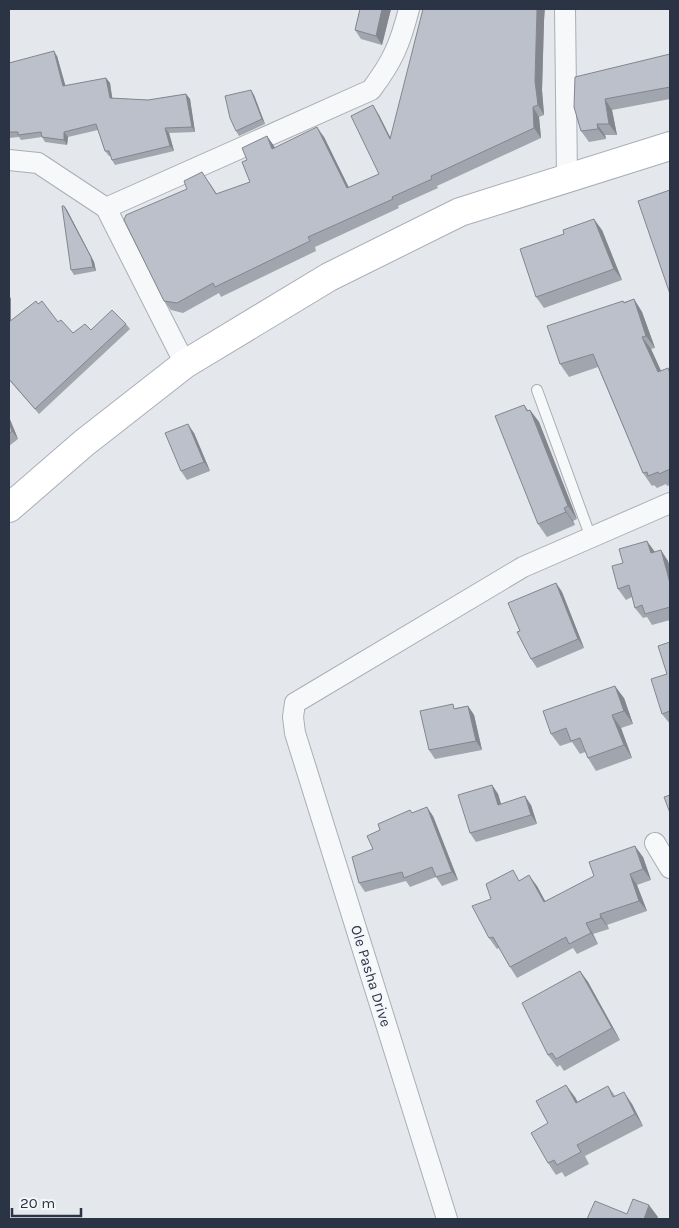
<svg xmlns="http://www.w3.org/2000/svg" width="679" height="1228" viewBox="0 0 679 1228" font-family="Karla,sans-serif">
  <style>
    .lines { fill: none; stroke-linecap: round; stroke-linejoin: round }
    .lane-casing { stroke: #a9aeb7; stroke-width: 12 }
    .street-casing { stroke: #a9aeb7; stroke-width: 22 }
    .secondary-casing { stroke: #a9aeb7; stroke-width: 30 }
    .lane { stroke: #f7f8fa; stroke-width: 10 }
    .street { stroke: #f7f8fa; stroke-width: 20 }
    .secondary { stroke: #fff; stroke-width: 28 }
    .wall { fill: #a1a5ae }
    .shaded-wall { fill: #83868d }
    .building { fill: #bbc0ca; stroke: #83868d }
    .labels { text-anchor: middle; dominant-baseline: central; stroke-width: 4; stroke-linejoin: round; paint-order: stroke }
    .street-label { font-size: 15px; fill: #2b3445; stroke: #f4f6f9 }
  </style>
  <rect width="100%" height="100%" fill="#e4e7ec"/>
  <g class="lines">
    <defs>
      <path id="lane" d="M537,390L591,538"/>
      <g id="street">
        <path d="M565,9L567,178"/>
        <path d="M9,160L38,163L106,208L185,364"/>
        <path d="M106,208L371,90C393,61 400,44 409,9"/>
        <path d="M655,843L670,868"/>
        <path d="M447,1219L295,733L293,717L295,703L523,567L670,503"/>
      </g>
      <path id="secondary" d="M9,508L84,443L185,364L329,277L460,212L670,146"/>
    </defs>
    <use href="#lane" class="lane-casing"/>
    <use href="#street" class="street-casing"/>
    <use href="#secondary" class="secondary-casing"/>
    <use href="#lane" class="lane"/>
    <use href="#street" class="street"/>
    <use href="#secondary" class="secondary"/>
  </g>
  <g class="wall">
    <path d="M360,9H391L382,45L361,39L355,30Z"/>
    <path d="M544,21L542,90L544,115L539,117L541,138L437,186L438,188L398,206L399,208L315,247L316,251L221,297L219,293L183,313L171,310L164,301L209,182L217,194L250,182L247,160L267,136L275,148L324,137L349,188L379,174V115L390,137Z"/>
    <path d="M670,54V99L612,110L617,135H605L606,139L589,142L581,131L574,107Z"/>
    <path d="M57,56L65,86L106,78L110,83L112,98L148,100L186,94L190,99L195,132L169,133L174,151L115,165L112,160L111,156H109L105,151L98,130L68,137L67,145L45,142L42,137L21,140L19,137L9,138V63Z"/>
    <path d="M254,95L265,124L239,136L236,131Z"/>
    <path d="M64,206L67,210L94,262L96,271L74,275L71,270Z"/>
    <path d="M602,230L622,280L544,308L536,297Z"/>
    <path d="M9,295L11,299V320L38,304L58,322L73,333L126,324L130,329L39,414L9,380Z"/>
    <path d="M634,299L642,312L655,348L651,349L661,371H670V485L667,486L666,484L657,488L654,485L652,486L643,473L598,367L569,377L560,364L624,302Z"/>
    <path d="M524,405L528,410H530L539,422L577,519L573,521L575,525L547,537L538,524Z"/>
    <path d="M9,417L18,439L9,446Z"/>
    <path d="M194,433L210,471L187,480L181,471Z"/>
    <path d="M655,552L668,561L670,568V620L652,625L647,617L643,618L635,608L632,597L626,600L618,589L623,563Z"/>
    <path d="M556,583L562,592L584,648L537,668L531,659L520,631Z"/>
    <path d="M670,642V724L662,714Z"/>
    <path d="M624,698L633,724L621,728L632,758L596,771L588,758L585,752L580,754L572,742L560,746L551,734Z"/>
    <path d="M468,706L474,715L482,750L435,759L429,750L456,708Z"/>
    <path d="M492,785L498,794L501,804L531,805L537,824L476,842L470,833Z"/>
    <path d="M412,813L433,816L458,880L442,886L436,877L410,887L406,881L365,892L359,883L380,830Z"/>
    <path d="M643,857L651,880L637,885L647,911L607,925L609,929L593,934L598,944L577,954L573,948L517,978L510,967L499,948L497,949L489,938L491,899L520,880L537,886L545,901Z"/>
    <path d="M580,971L588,982L620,1040L564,1071L560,1065L557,1067L548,1055Z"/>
    <path d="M608,1086L615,1096L632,1104L643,1126L585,1156L589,1164L565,1177L562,1172L556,1175L548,1163V1123L575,1097L577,1102Z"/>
  </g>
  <g class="shaded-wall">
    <path d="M382,9H391L382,45L376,36Z"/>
    <path d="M537,9H545L544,21L542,90L544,115L538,105L535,81Z"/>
    <path d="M54,51L57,56L67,91L63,86Z"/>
    <path d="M106,78L110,83L113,103L110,98Z"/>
    <path d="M251,90L254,95L265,124L262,119Z"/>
    <path d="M186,94L190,99L195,132L192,127Z"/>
    <path d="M605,99L612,110L617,135L609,124Z"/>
    <path d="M373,105L379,115L396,149L390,139Z"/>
    <path d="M533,107L539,117L541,138L534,128Z"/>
    <path d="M597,124L605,135L606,139L598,129Z"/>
    <path d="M317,127L324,137L354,198L347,188Z"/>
    <path d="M165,128L169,133L174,151L170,146Z"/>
    <path d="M64,132L68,137L67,145L64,140Z"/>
    <path d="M267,136L274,146L279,159L272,149Z"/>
    <path d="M64,206L67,210L94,262L96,271L93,267Z"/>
    <path d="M594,219L602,230L622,280L614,269Z"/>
    <path d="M9,295L11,299V328L9,325Z"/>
    <path d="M634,299L642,312L655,348L646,336Z"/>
    <path d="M642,337L651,349L667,384L658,372Z"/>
    <path d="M530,410L539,422L577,519L568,506Z"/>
    <path d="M9,417L18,439L12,431L9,423Z"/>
    <path d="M188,424L194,433L210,471L204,462Z"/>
    <path d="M564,508L573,521L575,525L566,512Z"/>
    <path d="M647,541L655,552L651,553Z"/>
    <path d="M661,550L668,561L670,568V583Z"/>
    <path d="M556,583L562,592L584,648L578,639Z"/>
    <path d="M615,686L624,698L633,724L624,711Z"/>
    <path d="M468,706L474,715L482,750L476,741Z"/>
    <path d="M612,715L621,728L632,758L624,745Z"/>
    <path d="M492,785L498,794L504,814L498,805Z"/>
    <path d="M525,796L531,805L537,824L531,815Z"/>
    <path d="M427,807L433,816L458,880L452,872Z"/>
    <path d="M635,846L643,857L651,880L643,869Z"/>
    <path d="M630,874L637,885L647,911L639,901Z"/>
    <path d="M529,875L537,886L551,912L544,902Z"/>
    <path d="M600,914L607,925L609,929L601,918Z"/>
    <path d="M586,923L593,934L598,944L591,933Z"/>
    <path d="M580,971L588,982L620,1040L612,1028Z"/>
    <path d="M566,1085L575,1097L584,1114L576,1103Z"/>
    <path d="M624,1092L632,1104L643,1126L635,1114Z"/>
    <path d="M649,1205L658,1217L657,1219H644Z"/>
  </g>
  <g class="building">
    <path d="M360,9H382L376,36L355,30Z"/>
    <path d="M423,9H537L535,81L538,105L533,107L534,128L431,176L432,179L392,197L393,199L308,237L310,241L215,287L213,283L177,303L164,301L124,220L126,215L187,189L184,181L202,172L216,194L250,182L242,162L247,160L242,148L267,136L272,149L317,127L347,188L379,174L351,116L373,105L390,139Z"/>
    <path d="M54,51L63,86L106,78L110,98L148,100L186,94L192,127L165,128L170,146L112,160L109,151H105L96,124L64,132V140L42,137L41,132L18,135V132H9V63Z"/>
    <path d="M670,54V87L605,99L609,124H597L598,129L581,131L574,107L575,77Z"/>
    <path d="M251,90L262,119L236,131L230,118L225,96Z"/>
    <path d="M670,190V294L638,201Z"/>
    <path d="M62,206H64L91,257L93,267L71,270Z"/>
    <path d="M594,219L614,269L536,297L520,249L564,234L563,230Z"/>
    <path d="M634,299L646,336L642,337L658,372L668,368L670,373V469L659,474L658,472L648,476L647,472L643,473L593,354L560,364L547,326L623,301L624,303Z"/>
    <path d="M36,301L38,304L42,301L58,322L61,320L73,333L85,324L91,330L112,310L126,324L35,409L9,379V322Z"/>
    <path d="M524,405L527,411L530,410L568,506L564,508L566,512L538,524L495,416Z"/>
    <path d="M9,423L12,431L9,434Z"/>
    <path d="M188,424L204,462L181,471L165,433Z"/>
    <path d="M647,541L651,553L661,550L670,583V607L645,614L642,605L635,608L629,585L618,589L612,566L623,563L619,549Z"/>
    <path d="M556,583L578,639L531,659L517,632L520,631L508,603Z"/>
    <path d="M670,642V711L662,714L651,679L667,674L658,646Z"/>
    <path d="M615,686L624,711L612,715L624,745L588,758L580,738L571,741L566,728L551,734L543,711Z"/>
    <path d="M453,704L454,709L468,706L476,741L429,750L420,711Z"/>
    <path d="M492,785L498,805L525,796L531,815L470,833L458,795Z"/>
    <path d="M670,795V813L664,797Z"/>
    <path d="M427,807L452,872L436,877L432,867L404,878L402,872L359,883L352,857L373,849L367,836L380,830L378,824L410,810L412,813Z"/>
    <path d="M635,846L643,869L630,874L639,901L600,914L601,918L586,923L591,933L569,944L566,937L510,967L493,937L489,938L472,906L491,899L486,884L513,870L519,881L529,875L544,902L594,876L589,862Z"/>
    <path d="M580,971L612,1028L556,1059L552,1053L548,1055L522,1003Z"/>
    <path d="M566,1085L576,1103L608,1086L613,1097L624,1092L635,1114L577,1145L581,1152L557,1165L554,1160L548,1163L531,1133L548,1123L536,1101Z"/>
    <path d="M633,1199L649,1205L644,1219H587L595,1201L627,1214Z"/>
  </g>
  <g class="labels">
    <g class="street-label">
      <text transform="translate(371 976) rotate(73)">Ole Pasha Drive</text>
    </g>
  </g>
  <rect width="679" height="1228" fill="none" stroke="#2b3445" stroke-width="20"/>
  <path d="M12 1208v8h69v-8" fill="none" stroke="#2b3445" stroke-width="2.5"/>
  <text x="20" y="1208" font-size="15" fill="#2b3445" stroke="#f4f6f9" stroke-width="4" paint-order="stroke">20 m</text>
</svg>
